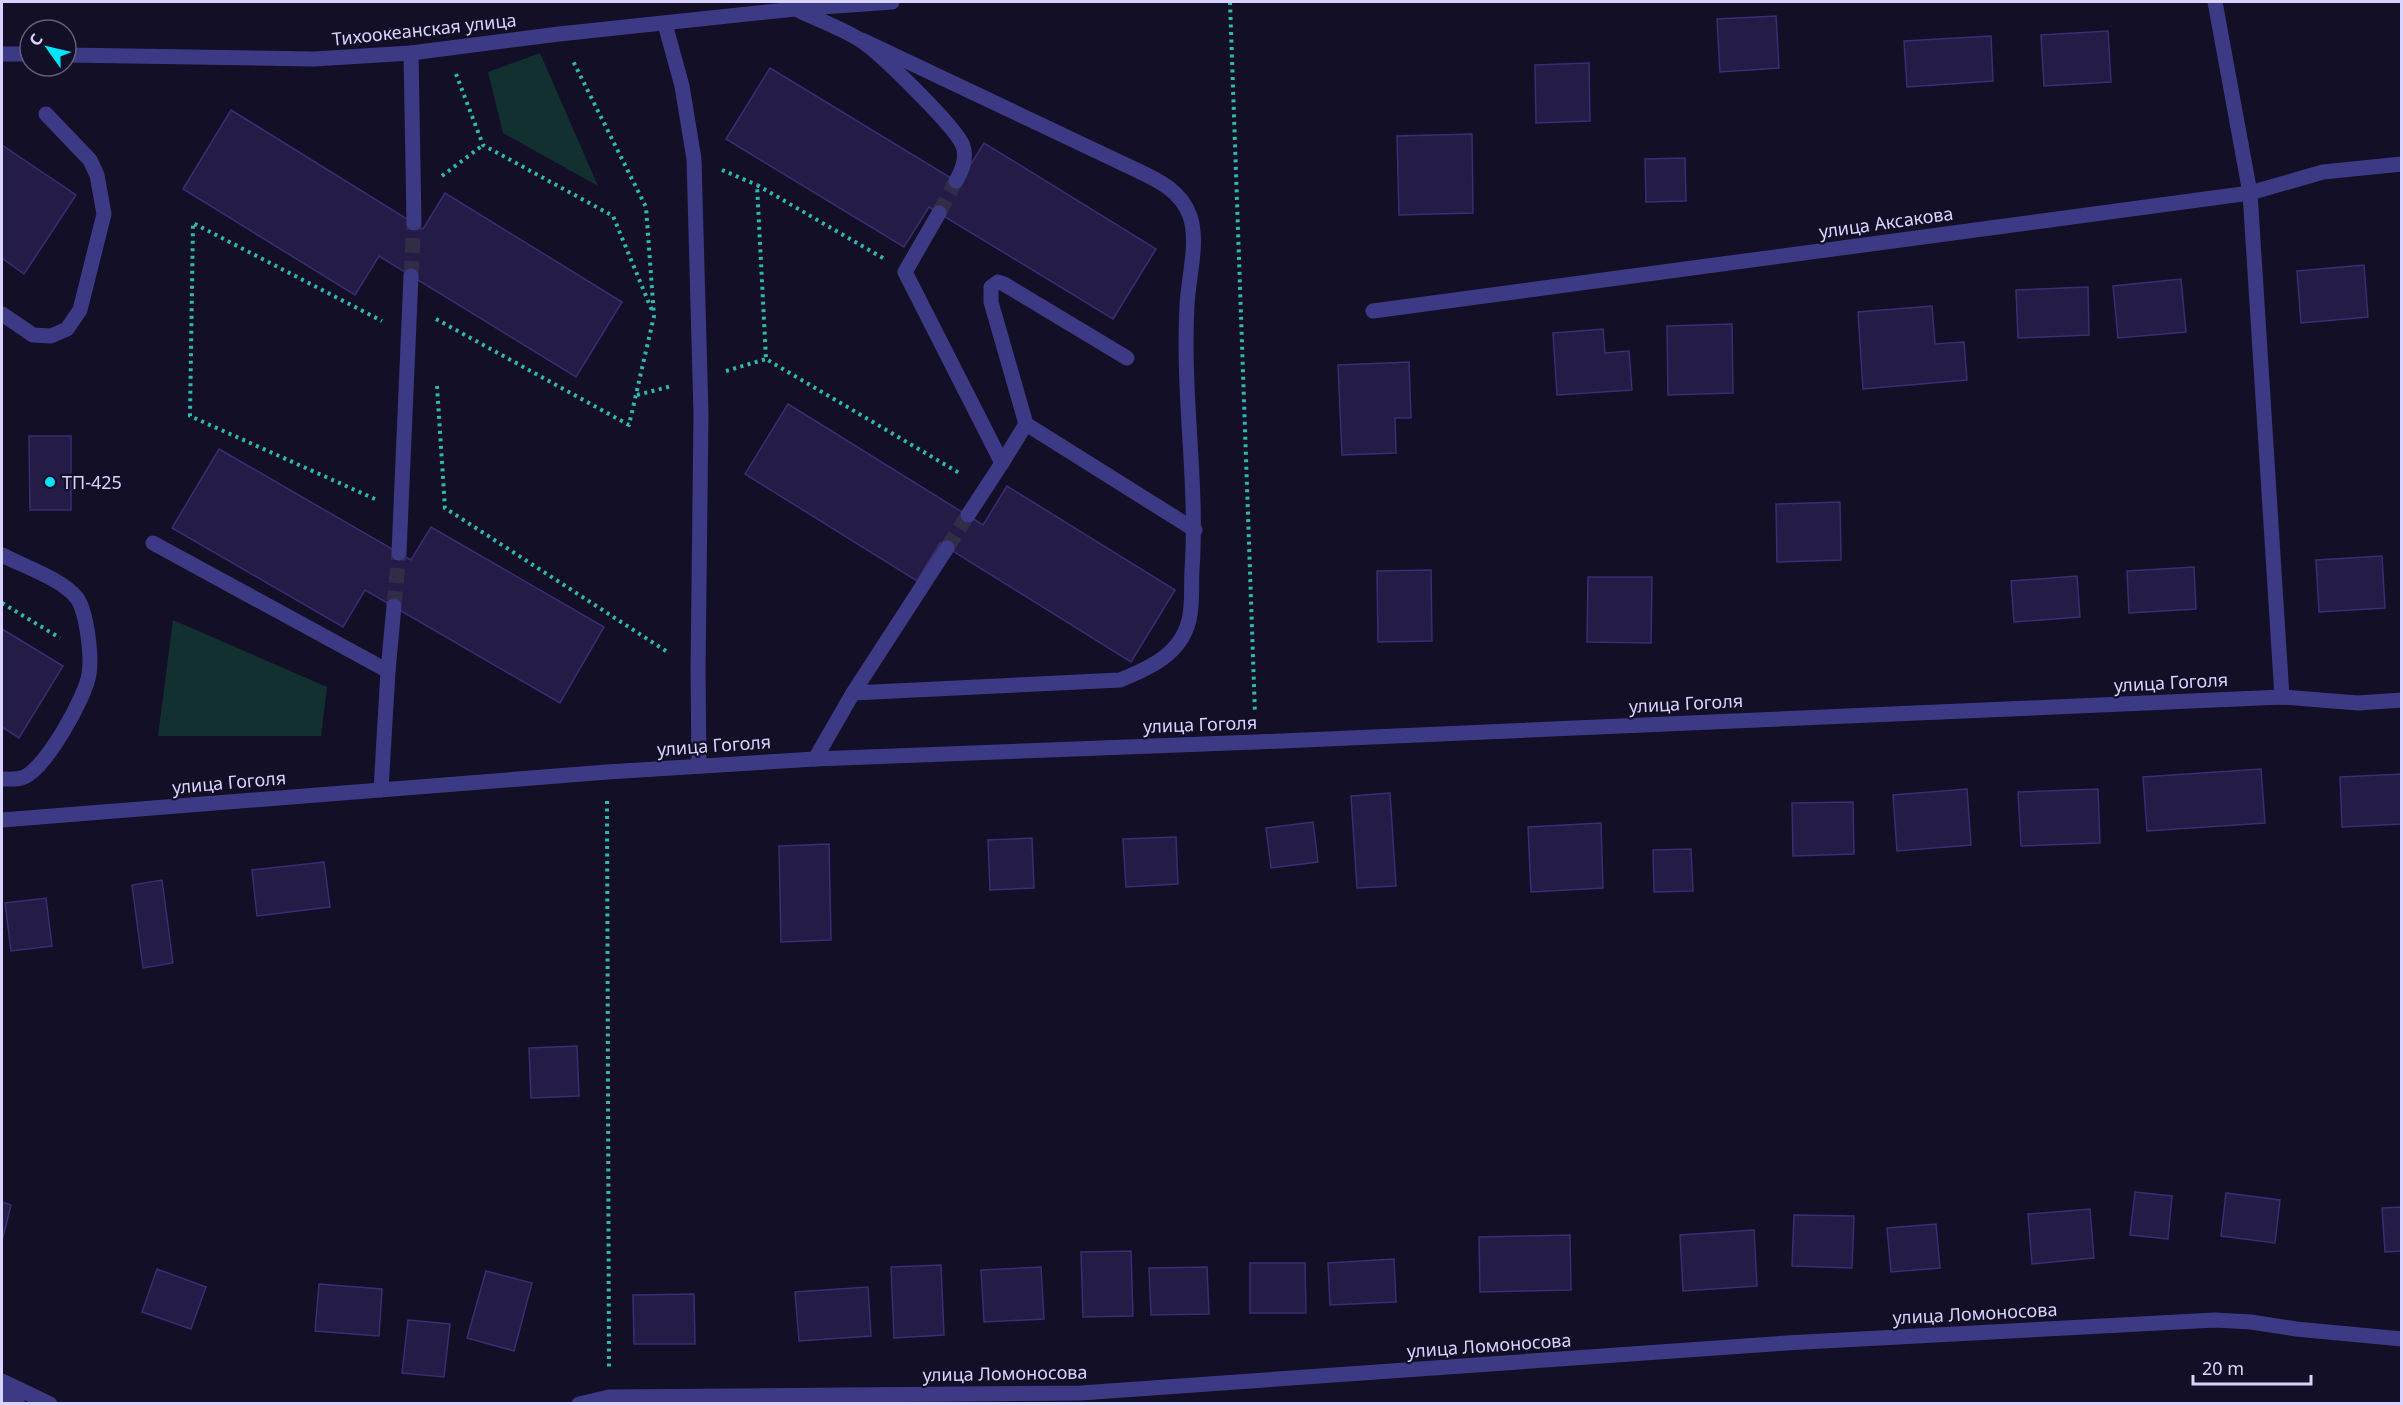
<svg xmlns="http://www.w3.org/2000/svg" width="2403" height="1405" viewBox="0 0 2403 1405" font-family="'Noto Sans',sans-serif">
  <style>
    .green { fill: #12302f }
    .building { fill: #241b47; stroke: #3b2d73; stroke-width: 1.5 }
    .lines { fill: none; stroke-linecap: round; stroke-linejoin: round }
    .minor-tunnel { stroke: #312d47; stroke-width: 15; stroke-dasharray: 15 8; stroke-linecap: butt }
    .path { stroke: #2fb8b0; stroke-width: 4; stroke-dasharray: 3 4.5; stroke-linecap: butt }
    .minor { stroke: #3d3a85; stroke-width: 15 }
    .poi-dot { fill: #00e5ff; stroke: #130f26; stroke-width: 2 }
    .labels { text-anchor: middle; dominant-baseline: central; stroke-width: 4.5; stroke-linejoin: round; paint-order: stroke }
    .street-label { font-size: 18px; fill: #d9d4ff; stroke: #130f26 }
    .poi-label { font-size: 18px; fill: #d9d4ff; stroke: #130f26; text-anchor: start }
  </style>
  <rect width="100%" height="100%" fill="#130f26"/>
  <g class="green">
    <path d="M540,53L598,186L503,133L488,72Z"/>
    <path d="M173,620L327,687L321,736H158Z"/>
  </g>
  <g class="building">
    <path d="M1776,16L1779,68L1720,72L1717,19Z"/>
    <path d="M2108,31L2111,82L2044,86L2041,35Z"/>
    <path d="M1991,36L1993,81L1907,87L1904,41Z"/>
    <path d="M1589,63L1590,121L1536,123L1535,65Z"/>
    <path d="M770,68L959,183L984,143L1156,249L1113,319L929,207L904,247L726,139Z"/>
    <path d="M231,110L423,229L445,193L622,302L576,377L379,256L355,295L183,189Z"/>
    <path d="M1472,134L1473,213L1399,215L1397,136Z"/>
    <path d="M2,145L76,195L24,274L2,258Z"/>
    <path d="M1685,158L1686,201L1646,202L1645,159Z"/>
    <path d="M2364,265L2368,317L2301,323L2297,271Z"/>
    <path d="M2181,279L2186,332L2118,338L2113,286Z"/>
    <path d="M2088,287L2089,335L2018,338L2016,290Z"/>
    <path d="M1932,306L1935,344L1964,342L1967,380L1863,389L1858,312Z"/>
    <path d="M1732,324L1733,393L1668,395L1667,326Z"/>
    <path d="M1603,329L1605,353L1629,351L1632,390L1557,395L1553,333Z"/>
    <path d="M1409,362L1411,418H1395L1396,453L1342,455L1338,365Z"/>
    <path d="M788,404L983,525L1007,486L1175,590L1131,662L940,543L917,581L745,474Z"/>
    <path d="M29,436H71V510H30Z"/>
    <path d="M219,449L411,560L431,527L604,627L560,703L365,590L343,627L172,528Z"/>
    <path d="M1840,502L1841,560L1777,562L1776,504Z"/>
    <path d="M2382,556L2385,608L2319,612L2316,560Z"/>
    <path d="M2194,567L2196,609L2129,613L2127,571Z"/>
    <path d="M1431,570L1432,641L1378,642L1377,571Z"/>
    <path d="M2077,576L2080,617L2014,622L2011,581Z"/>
    <path d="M1588,577H1652L1651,643L1587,642Z"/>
    <path d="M2,629L63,666L19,738L2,727Z"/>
    <path d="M2261,769L2265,823L2147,831L2143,777Z"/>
    <path d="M2402,774V824L2342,827L2340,777Z"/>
    <path d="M1967,789L1971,845L1897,851L1893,795Z"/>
    <path d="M2098,789L2100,843L2021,846L2018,792Z"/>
    <path d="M1390,793L1396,886L1357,888L1351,796Z"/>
    <path d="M1853,802L1854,854L1793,856L1792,803Z"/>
    <path d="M1313,822L1318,862L1271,868L1266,828Z"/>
    <path d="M1601,823L1603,888L1531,892L1528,827Z"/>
    <path d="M1176,837L1178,884L1126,887L1123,839Z"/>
    <path d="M1032,838L1034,888L990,890L988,840Z"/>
    <path d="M829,844L831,940L781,942L779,846Z"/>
    <path d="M1691,849L1693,891L1654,892L1653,850Z"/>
    <path d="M324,862L330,907L257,916L252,870Z"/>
    <path d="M162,880L173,963L143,968L132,885Z"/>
    <path d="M46,898L52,946L11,951L5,903Z"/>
    <path d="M577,1046L579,1096L531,1098L529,1048Z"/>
    <path d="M2135,1192L2172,1196L2168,1239L2130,1235Z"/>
    <path d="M2226,1193L2280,1200L2275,1243L2221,1236Z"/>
    <path d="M2,1202L11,1205L2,1241Z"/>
    <path d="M2402,1207V1251L2385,1252L2382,1208Z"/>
    <path d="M2090,1209L2094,1258L2032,1264L2028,1214Z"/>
    <path d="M1794,1215L1854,1216L1852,1268L1792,1266Z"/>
    <path d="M1936,1224L1940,1268L1891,1272L1887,1228Z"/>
    <path d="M1754,1230L1757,1286L1683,1291L1680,1235Z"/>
    <path d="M1570,1235L1571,1290L1480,1292L1479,1237Z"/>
    <path d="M1131,1251L1133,1316L1083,1317L1081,1252Z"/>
    <path d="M1394,1259L1396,1302L1330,1305L1328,1263Z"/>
    <path d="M1250,1263H1305L1306,1313H1250Z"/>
    <path d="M941,1265L944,1335L894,1338L891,1267Z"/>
    <path d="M1041,1267L1044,1319L984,1322L981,1270Z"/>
    <path d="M1207,1267L1209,1314L1151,1315L1149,1268Z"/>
    <path d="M157,1269L206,1287L191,1329L142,1312Z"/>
    <path d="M486,1271L532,1283L514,1351L467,1338Z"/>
    <path d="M319,1284L382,1289L379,1336L315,1331Z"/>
    <path d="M868,1287L871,1336L799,1341L795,1292Z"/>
    <path d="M694,1294L695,1344H634L633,1295Z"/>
    <path d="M408,1320L450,1324L444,1377L402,1373Z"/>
  </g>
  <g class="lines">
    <g class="minor-tunnel">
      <path d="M939,213L956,181"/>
      <path d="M411,276L414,223"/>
      <path d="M947,548L968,515"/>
      <path d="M394,606L399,553"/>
    </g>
    <g class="path">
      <path d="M1230,2L1255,714"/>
      <path d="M456,74L483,145L613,216L653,313"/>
      <path d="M722,170L757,185"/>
      <path d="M442,176L483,145"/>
      <path d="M883,258L757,185L766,359L961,474"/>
      <path d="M436,319L629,425L654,316L646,207L573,61"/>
      <path d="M726,371L766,359"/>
      <path d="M437,386L445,508L669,653"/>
      <path d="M637,395L672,386"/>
      <path d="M375,499L190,416L193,223L382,321"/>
      <path d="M2,603L60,638"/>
      <path d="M607,801L609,1369"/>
    </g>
    <g class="minor">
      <path d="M2215,2L2250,193L2282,697"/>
      <path d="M798,10C818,20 841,28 860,40C878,51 957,128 963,146C967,158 962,171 956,181"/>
      <path d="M665,24L682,86L694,159L701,414L698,671L699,766"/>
      <path d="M411,53L414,223"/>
      <path d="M2,54H30"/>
      <path d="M66,55L314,59L411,53L559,34L795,9L892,2"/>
      <path d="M939,213L905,272L1002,463L968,515"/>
      <path d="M1373,311L2250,193L2323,172L2402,164"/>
      <path d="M2,314L33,335L51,336L67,329L80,310L104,214L97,175L90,160L46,114"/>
      <path d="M1127,358L1004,284L998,282L991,287V302L1026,424L1195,530"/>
      <path d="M1002,463L1026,424"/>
      <path d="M153,543L388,671"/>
      <path d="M399,553L411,276"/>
      <path d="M2,555C23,566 62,579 77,598C87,613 92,657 89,674C86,697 45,769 24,777C18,780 8,779 2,779"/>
      <path d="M853,693L1120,680C1150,668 1181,654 1189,620C1193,604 1191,586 1192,570C1198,482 1182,395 1187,306C1188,278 1199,243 1190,216C1180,188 1153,178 1128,166L862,40"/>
      <path d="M815,759L853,693L947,548"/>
      <path d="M381,790L388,671L394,606"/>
      <path d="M2,820L607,772L815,759L1256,742L2282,697L2358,703L2402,700"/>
      <path d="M2,1381L50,1404"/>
      <path d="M2,1392L18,1404"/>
      <path d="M579,1404L609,1397L1081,1393L1786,1343L2215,1320L2251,1322L2296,1329L2402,1339"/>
    </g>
  </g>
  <circle class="poi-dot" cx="50" cy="482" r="6"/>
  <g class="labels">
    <g class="street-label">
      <text transform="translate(424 29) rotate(-6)">Тихоокеанская улица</text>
      <text transform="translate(1886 222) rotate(-8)">улица Аксакова</text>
      <text transform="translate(2171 682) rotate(-3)">улица Гоголя</text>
      <text transform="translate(1686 703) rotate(-3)">улица Гоголя</text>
      <text transform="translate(1200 724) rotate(-2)">улица Гоголя</text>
      <text transform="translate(714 745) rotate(-4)">улица Гоголя</text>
      <text transform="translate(229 782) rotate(-5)">улица Гоголя</text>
      <text transform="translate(1975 1313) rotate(-3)">улица Ломоносова</text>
      <text transform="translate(1489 1345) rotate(-4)">улица Ломоносова</text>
      <text transform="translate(1005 1373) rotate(-1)">улица Ломоносова</text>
    </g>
    <g class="poi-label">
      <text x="62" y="482">ТП-425</text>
    </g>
  </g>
  <rect width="2403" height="1405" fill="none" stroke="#d9d4ff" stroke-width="6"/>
  <g transform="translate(48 48) rotate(304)"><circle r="28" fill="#130f26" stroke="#625e7d" stroke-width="1.5"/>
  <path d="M0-4.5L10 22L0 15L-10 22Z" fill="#00e5ff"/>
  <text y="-9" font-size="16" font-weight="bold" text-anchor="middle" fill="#d9d4ff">С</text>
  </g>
  <path d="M2193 1375v9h118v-9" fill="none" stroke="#d9d4ff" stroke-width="3"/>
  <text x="2202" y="1375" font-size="18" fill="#d9d4ff" stroke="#130f26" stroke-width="4.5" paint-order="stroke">20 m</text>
</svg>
